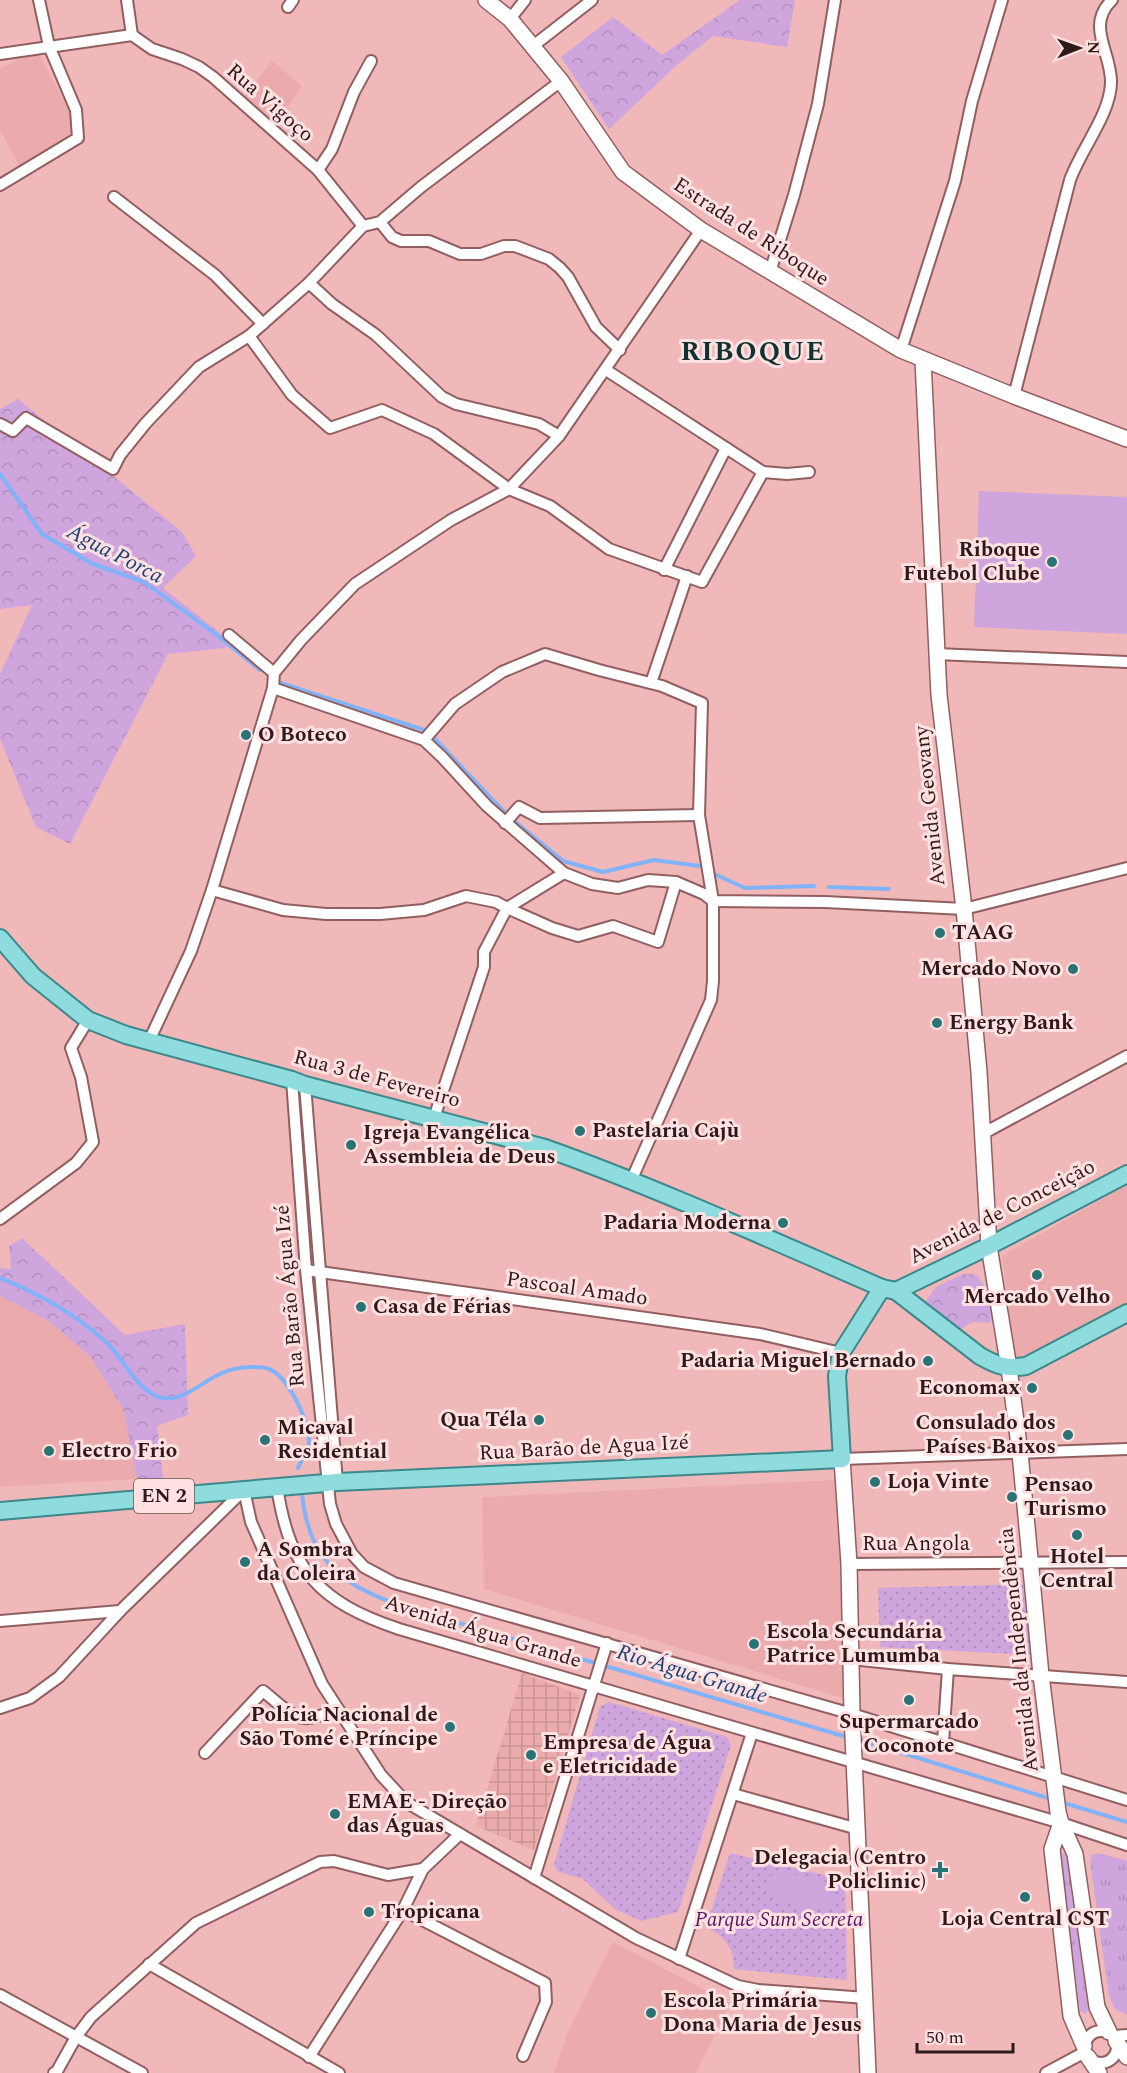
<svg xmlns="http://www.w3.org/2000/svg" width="1127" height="2073" viewBox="0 0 1127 2073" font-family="Spectral,serif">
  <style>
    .built { fill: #ebabac }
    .industrial { fill: url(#industrial-grid) }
    .grass { fill: url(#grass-tufts) }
    .forest { fill: url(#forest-crowns) }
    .park { fill: url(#park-dots) }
    .pitch { fill: #cfa5de }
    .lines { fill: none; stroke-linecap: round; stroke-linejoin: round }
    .stream { stroke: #80b3fa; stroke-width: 4 }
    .street-casing { stroke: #925f61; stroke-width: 14 }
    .secondary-casing { stroke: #925f61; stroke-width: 18 }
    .primary-casing { stroke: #3c888b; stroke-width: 20 }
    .street { stroke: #fff; stroke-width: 10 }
    .secondary { stroke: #fff; stroke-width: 15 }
    .primary { stroke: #8edcdd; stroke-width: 16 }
    .poi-dot { fill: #287375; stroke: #ffe1e1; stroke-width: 2 }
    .labels { text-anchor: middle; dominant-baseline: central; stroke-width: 6; stroke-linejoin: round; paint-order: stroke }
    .shield { fill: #ffe1e1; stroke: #6d5656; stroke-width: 1.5 }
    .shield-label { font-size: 20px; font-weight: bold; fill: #2f1a1b }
    .street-label { font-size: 21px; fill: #2f1a1b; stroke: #ffe1e1 }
    .poi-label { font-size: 21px; font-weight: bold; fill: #2f1a1b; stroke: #ffe1e1; text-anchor: start }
    .park-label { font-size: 21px; font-style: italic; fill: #561769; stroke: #ffe1e1 }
    .water-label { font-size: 22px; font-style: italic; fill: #194279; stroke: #ffe1e1 }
    .district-label { font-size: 27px; font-weight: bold; letter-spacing: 1.5px; fill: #0f3233; stroke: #ffe1e1 }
  </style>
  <defs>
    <pattern id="industrial-grid" width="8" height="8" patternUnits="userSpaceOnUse" patternTransform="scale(1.5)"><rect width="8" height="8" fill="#ebabac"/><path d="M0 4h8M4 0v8" fill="none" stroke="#ca9393"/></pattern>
    <pattern id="grass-tufts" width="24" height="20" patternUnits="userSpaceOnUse" patternTransform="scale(1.5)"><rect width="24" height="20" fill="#cfa5de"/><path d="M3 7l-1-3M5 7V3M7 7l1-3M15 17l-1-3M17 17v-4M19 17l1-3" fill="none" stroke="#b28dbe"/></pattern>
    <pattern id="forest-crowns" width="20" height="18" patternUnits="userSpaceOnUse" patternTransform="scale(1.5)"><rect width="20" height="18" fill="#cfa5de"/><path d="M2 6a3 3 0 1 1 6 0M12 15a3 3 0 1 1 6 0" fill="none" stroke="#b28dbe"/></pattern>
    <pattern id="park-dots" width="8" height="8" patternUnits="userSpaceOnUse" patternTransform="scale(1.5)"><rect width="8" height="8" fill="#cfa5de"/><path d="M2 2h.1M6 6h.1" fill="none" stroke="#b28dbe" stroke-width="1.8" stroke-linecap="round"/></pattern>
  </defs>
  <rect width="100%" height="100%" fill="#f1b8b9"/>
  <g class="built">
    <path d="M36,49L83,135L21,169L0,130V69Z"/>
    <path d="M272,61L302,86L277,122L245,96Z"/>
    <path d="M1127,1185V1308L1015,1359L1002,1256Z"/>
    <path d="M0,1296L47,1320L89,1355L123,1409L137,1479L0,1487Z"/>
    <path d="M837,1480L846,1699L484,1589L482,1497Z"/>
    <path d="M613,1942L730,2003L696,2073H554L569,2029Z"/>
  </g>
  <path class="industrial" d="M522,1673L580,1695L534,1850L476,1826Z"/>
  <g class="grass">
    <path d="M1063,1853L1068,1856L1088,2010L1086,2014L1080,2011L1061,1857Z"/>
    <path d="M1098,1853L1127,1861V2015L1115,2009L1109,1996L1090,1861L1092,1855Z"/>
  </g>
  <g class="forest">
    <path d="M740,0H795L787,47L713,36L678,64L609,129L561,57L613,17L662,55Z"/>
    <path d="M18,399L181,531L196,556L163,588L233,643L225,648L168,654L70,844L36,827L0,739V674L32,605L0,609V409Z"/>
    <path d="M22,1238L125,1335L185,1324L188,1415L157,1426L163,1479H137L123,1409L89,1355L47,1320L0,1296V1268L11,1269L9,1246Z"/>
    <path d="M963,1274H976C989,1291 992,1297 994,1318L989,1323L972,1322L957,1332L931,1311L926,1301L936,1287Z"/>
  </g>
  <g class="park">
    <path d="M1023,1584L1031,1655L880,1647L878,1588Z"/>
    <path d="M609,1702L727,1737L731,1745L678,1912L641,1921L615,1909L583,1879L557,1871L554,1865L600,1706Z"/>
    <path d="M730,1853L845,1880L847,1980L734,1969C734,1947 725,1936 706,1927Z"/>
  </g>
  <g class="pitch">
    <path d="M979,491L1127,497V634L974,627Z"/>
    <path d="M782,1872L827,1882C833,1890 837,1906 822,1909C812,1911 775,1900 766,1894V1883L772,1874Z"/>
  </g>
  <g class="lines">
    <g class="stream">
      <path d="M0,474L42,534L93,564L144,582L213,632L260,670"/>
      <path d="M281,683L424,730"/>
      <path d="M435,739L508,816"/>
      <path d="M513,820L563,861L603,872L654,860L700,866"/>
      <path d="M712,873L745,888L814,886"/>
      <path d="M829,887L889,889"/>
      <path d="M0,1278C38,1293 75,1314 105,1341C123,1357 133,1384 154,1395C175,1406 195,1388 212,1378C224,1371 238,1367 251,1367C256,1367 265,1367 269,1369C288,1376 311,1424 309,1443C308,1451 301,1461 298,1468"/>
      <path d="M302,1494C310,1574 357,1592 425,1613L850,1738"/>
      <path d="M857,1739L1054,1800"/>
      <path d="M1061,1802L1127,1822"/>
    </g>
    <defs>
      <g id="street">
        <path d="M127,0L132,35"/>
        <path d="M288,7L293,0"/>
        <path d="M510,19L525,0"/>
        <path d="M132,35L152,49L182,59L199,67L213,77L318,170L363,226"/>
        <path d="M533,46L592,0"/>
        <path d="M0,54L132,35"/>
        <path d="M318,170L332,149L354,92L371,61"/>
        <path d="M0,185L78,138L76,110L49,46L39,0"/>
        <path d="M114,197L215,275L263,324"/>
        <path d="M380,222L392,237L401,241H429L460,254H481L504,246H515L549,259L560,268L568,277L596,327L620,350"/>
        <path d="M770,272L794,195L818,104L835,0"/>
        <path d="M309,283L332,304L376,335L442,397L456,404L539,424L559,436"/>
        <path d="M249,336L292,395L330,428L382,410L434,434L509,489L550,506L609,549L702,582L763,472"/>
        <path d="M901,350L955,181L972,101L1002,0"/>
        <path d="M606,370L763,472L787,474L809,472"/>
        <path d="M1014,396L1070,180C1081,149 1110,115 1111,83C1112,53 1085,26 1112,0"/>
        <path d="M0,424L13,431L26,418L113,469L120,455L145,424L199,367L249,336L309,283L363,226L380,222L421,187L561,81"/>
        <path d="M664,570L726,448"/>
        <path d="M229,635L274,673"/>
        <path d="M936,654L1127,662"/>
        <path d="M651,683L687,576"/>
        <path d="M273,688L424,740L442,757L487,806L564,873L592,884L618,888L648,880L676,882L704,894L713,901L825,902L964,909L1127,868"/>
        <path d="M424,740L455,704L502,672L545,654L599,670L662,686L702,703L699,815L713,901V981L711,1000L631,1181"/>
        <path d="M505,823L519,807L540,818L699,815"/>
        <path d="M212,890L283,910L326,914H380L424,910L466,896L496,902L507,908L552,928L578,936L613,926L658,942L676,882"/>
        <path d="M149,1041L191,951L212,890L273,688L274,673L301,640L355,584L451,520L509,489L559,436L701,230"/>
        <path d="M292,1080L306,1270L330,1504L336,1524L352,1554L364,1567L394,1583L852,1714L1127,1800"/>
        <path d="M305,1085L337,1482"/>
        <path d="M434,1118L484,967V952L507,908L564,873"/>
        <path d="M984,1133L1127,1056"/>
        <path d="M0,1219L76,1163L93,1142L81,1077L71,1048L88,1020"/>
        <path d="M306,1270L760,1334L841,1353"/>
        <path d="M842,1459L1127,1449"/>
        <path d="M277,1487C290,1571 319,1602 399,1629L1061,1823L1127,1845"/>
        <path d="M244,1490L251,1522L322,1684L381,1775L406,1802L636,1938L738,1986L758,1990L866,1998"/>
        <path d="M849,1564L1127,1562"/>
        <path d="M0,1621L120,1611"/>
        <path d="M851,1659L948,1669L1127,1682"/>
        <path d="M0,1708L30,1698L59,1677L120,1611L244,1490"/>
        <path d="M943,1742L948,1669"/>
        <path d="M205,1753L263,1691C293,1715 300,1729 337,1708"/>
        <path d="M733,1794L858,1829"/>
        <path d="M534,1878L607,1643"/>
        <path d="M403,1910L545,1983L546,2002L523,2056"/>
        <path d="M679,1959L752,1733"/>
        <path d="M149,1964L339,2073"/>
        <path d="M0,1995L142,2073"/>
        <circle cx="1101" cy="2047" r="16"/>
        <path d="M1114,2036L1127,2035"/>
        <path d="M309,2057L403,1910L423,1869L460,1834"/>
        <path d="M54,2073H56L76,2037L91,2017L196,1923L320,1862L334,1861L388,1875L423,1869"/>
        <path d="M1046,2073L1085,2052"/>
      </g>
      <g id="secondary">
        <path d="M486,0L510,19L561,81L623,172L701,230L901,350L1014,396L1127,439"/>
        <path d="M923,360L939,695L964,909L979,1072L989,1246L1009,1368L1020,1453L1041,1675L1058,1812L1061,1823L1075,1854L1097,2007L1109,2032"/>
        <path d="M842,1459L849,1564L852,1714L868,2073"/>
        <path d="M1061,1823L1052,1849L1071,2016L1084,2046"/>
        <path d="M1116,2041L1127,2057"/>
        <path d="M1088,2057L1099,2073"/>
      </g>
      <g id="primary">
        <path d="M0,938L33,976L88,1020L126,1035L292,1080L305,1085L545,1148C660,1189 771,1240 882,1288L896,1291L980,1356C998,1366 1006,1369 1026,1366L1127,1313"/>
        <path d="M896,1291L989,1246L1127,1174"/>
        <path d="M0,1511L337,1482L842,1459L837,1376L841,1353L882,1288"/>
      </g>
    </defs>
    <use href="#street" class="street-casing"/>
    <use href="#secondary" class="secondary-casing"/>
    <use href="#primary" class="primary-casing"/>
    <use href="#street" class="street"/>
    <use href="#secondary" class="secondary"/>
    <use href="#primary" class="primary"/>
  </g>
  <g class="poi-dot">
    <circle cx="1052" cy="562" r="6"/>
    <circle cx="246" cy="735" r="6"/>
    <circle cx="940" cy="933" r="6"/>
    <circle cx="1073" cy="969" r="6"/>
    <circle cx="937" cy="1023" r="6"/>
    <circle cx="580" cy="1131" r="6"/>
    <circle cx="351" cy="1145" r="6"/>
    <circle cx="783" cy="1223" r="6"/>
    <circle cx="1037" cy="1275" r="6"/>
    <circle cx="361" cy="1307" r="6"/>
    <circle cx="928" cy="1361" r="6"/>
    <circle cx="1032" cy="1388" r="6"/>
    <circle cx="539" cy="1420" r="6"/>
    <circle cx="1068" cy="1435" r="6"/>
    <circle cx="265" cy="1440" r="6"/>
    <circle cx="49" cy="1451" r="6"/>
    <circle cx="875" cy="1482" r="6"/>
    <circle cx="1012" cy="1497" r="6"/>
    <circle cx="1077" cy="1535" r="6"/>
    <circle cx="245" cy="1562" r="6"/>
    <circle cx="754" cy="1644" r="6"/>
    <circle cx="909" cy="1700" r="6"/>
    <circle cx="450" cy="1727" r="6"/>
    <circle cx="531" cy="1755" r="6"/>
    <circle cx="335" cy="1814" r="6"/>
    <path d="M937 1861h6v6h6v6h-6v6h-6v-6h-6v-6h6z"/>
    <circle cx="1025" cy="1897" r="6"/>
    <circle cx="369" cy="1912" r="6"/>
    <circle cx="651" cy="2013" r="6"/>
  </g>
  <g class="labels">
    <rect class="shield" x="134" y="1479" width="60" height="34" rx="4.5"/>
    <g class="shield-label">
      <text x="164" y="1496">EN 2</text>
    </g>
    <g class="street-label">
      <text transform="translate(270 103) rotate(41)">Rua Vigoço</text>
      <text transform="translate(751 232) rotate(33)">Estrada de Riboque</text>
      <text transform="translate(930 806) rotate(-96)">Avenida Geovany</text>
      <text transform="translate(377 1079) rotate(15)">Rua 3 de Fevereiro</text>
      <text transform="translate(1002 1212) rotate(-27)">Avenida de Conceição</text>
      <text transform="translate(577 1289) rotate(8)">Pascoal Amado</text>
      <text transform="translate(290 1296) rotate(-95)">Rua Barão Água Izé</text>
      <text transform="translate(584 1448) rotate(-3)">Rua Barão de Agua Izé</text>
      <text x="916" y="1544">Rua Angola</text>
      <text transform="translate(483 1632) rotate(17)">Avenida Água Grande</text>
      <text transform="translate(1019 1650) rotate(-96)">Avenida da Independência</text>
    </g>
    <g class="poi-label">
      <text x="1040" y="550" text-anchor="end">Riboque<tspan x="1040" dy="24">Futebol Clube</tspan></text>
      <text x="258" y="735">O Boteco</text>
      <text x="952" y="933">TAAG</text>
      <text x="1061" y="969" text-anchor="end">Mercado Novo</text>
      <text x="949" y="1023">Energy Bank</text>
      <text x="592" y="1131">Pastelaria Cajù</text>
      <text x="363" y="1133">Igreja Evangélica<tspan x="363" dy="24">Assembleia de Deus</tspan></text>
      <text x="771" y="1223" text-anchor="end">Padaria Moderna</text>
      <text x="1037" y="1297" text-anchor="middle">Mercado Velho</text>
      <text x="373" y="1307">Casa de Férias</text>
      <text x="916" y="1361" text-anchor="end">Padaria Miguel Bernado</text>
      <text x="1020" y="1388" text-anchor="end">Economax</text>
      <text x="527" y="1420" text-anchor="end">Qua Téla</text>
      <text x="1056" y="1423" text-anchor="end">Consulado dos<tspan x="1056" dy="24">Países Baixos</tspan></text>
      <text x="277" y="1428">Micaval<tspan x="277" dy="24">Residential</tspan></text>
      <text x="61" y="1451">Electro Frio</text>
      <text x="887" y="1482">Loja Vinte</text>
      <text x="1024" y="1485">Pensao<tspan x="1024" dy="24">Turismo</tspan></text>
      <text x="257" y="1550">A Sombra<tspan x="257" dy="24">da Coleira</tspan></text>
      <text x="1077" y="1557" text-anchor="middle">Hotel<tspan x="1077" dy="24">Central</tspan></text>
      <text x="766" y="1632">Escola Secundária<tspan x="766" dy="24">Patrice Lumumba</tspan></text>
      <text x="438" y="1715" text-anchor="end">Polícia Nacional de<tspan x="438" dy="24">São Tomé e Príncipe</tspan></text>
      <text x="909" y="1722" text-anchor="middle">Supermarcado<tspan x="909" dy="24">Coconote</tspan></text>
      <text x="543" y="1743">Empresa de Água<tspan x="543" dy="24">e Eletricidade</tspan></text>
      <text x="347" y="1802">EMAE - Direção<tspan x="347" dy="24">das Águas</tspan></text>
      <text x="926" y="1858" text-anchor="end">Delegacia (Centro<tspan x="926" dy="24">Policlinic)</tspan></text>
      <text x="381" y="1912">Tropicana</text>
      <text x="1025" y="1919" text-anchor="middle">Loja Central CST</text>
      <text x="663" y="2001">Escola Primária<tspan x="663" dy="24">Dona Maria de Jesus</tspan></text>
    </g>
    <g class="park-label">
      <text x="779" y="1920">Parque Sum Secreta</text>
    </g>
    <g class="water-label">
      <text transform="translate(115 554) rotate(27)">Água Porca</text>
      <text transform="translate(692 1674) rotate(17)">Rio Água Grande</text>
    </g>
    <g class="district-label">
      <text x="753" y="352">RIBOQUE</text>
    </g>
  </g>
  <g transform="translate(1079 48) rotate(89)" stroke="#ffe1e1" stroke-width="4.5" paint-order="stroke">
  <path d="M0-4.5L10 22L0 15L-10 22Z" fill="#2f1a1b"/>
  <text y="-9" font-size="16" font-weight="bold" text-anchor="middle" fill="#2f1a1b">N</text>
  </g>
  <path d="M917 2043v9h96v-9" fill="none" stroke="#2f1a1b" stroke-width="3"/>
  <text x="926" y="2043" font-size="18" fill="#2f1a1b" stroke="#ffe1e1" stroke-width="4.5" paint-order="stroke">50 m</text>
</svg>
